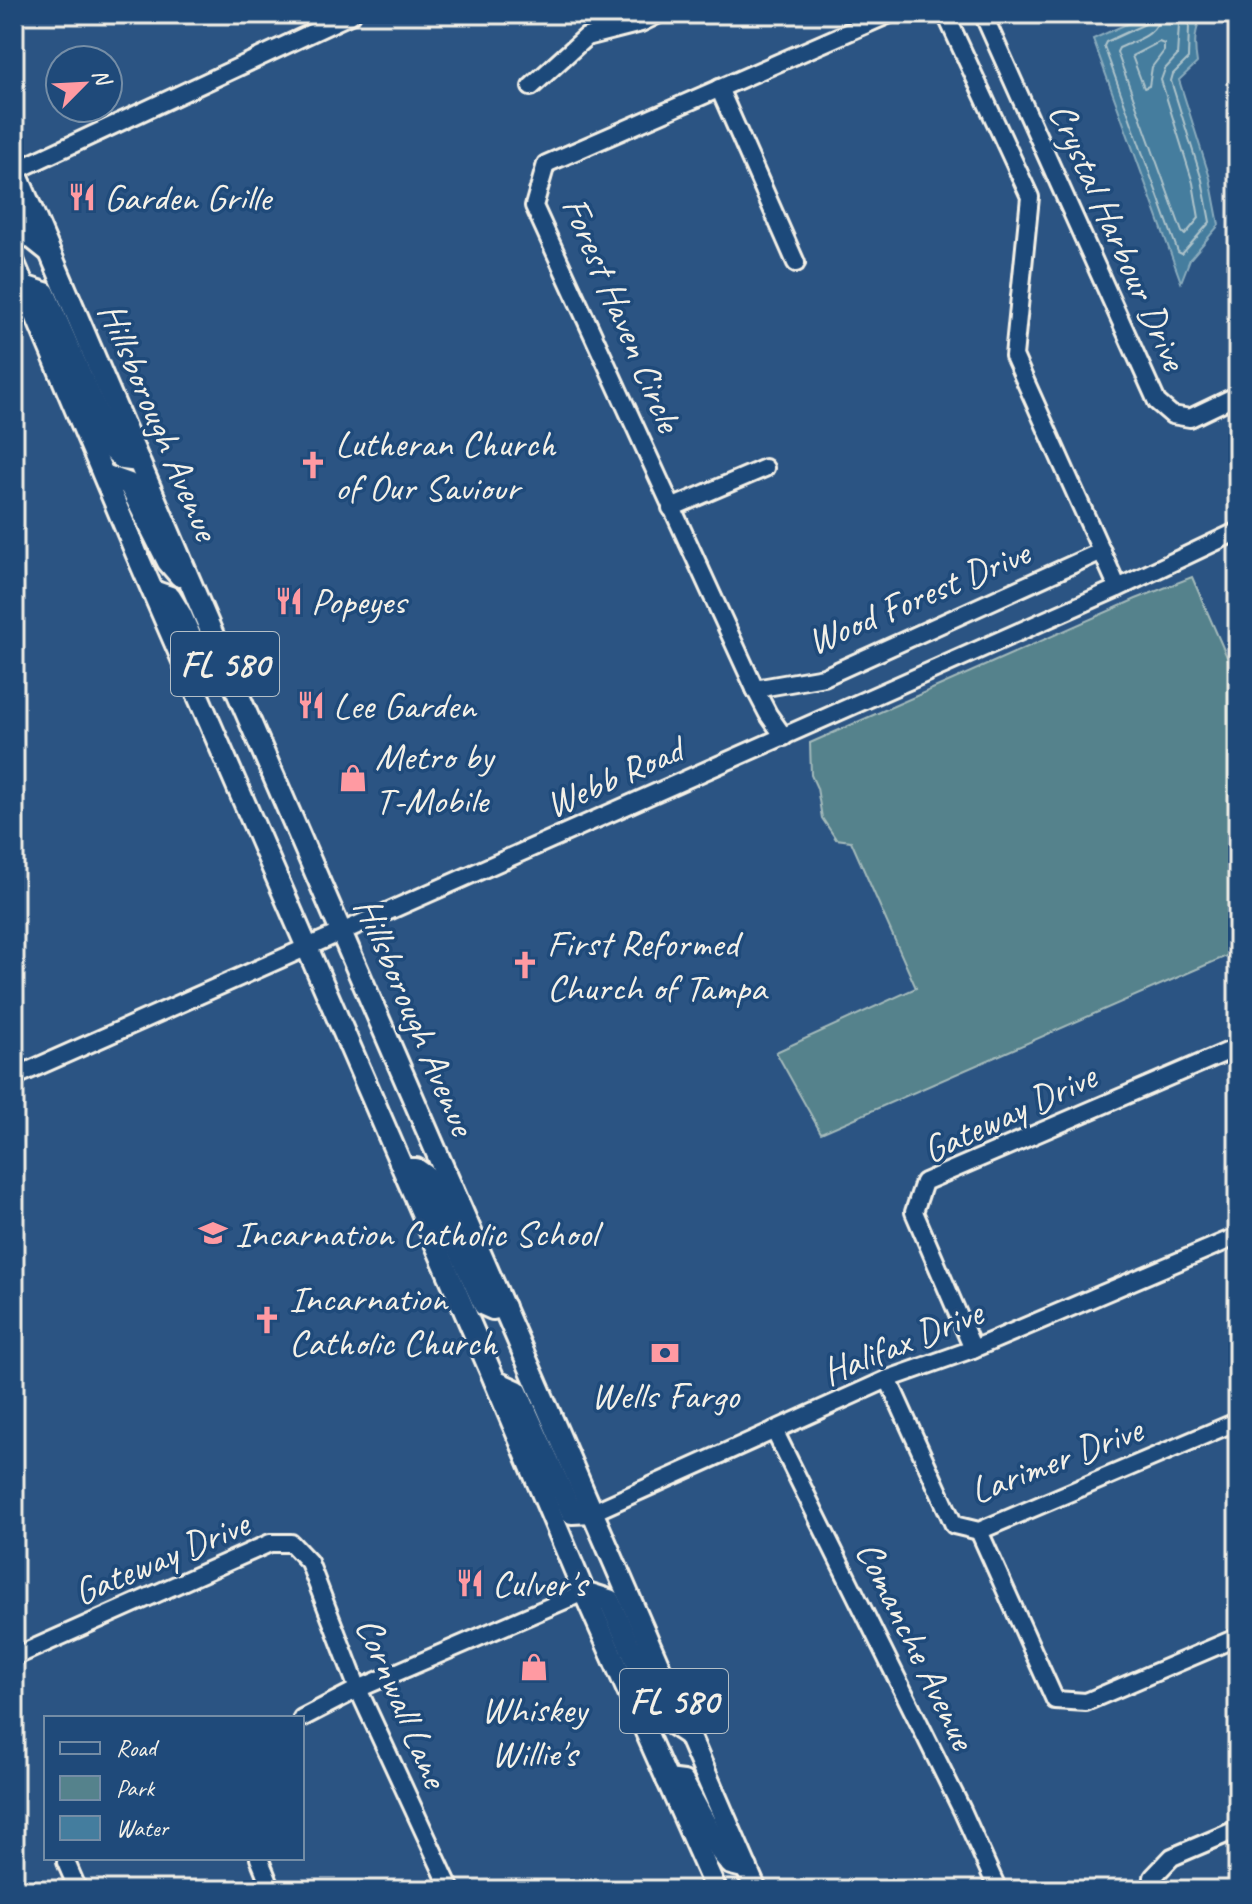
<svg xmlns="http://www.w3.org/2000/svg" width="1252" height="1904" viewBox="0 0 1252 1904" font-family="Caveat,sans-serif">
  <style>
    .green { fill: #55828c; stroke: #a4baba; stroke-width: 2 }
    .water { fill: #447d9e; stroke: #8aabbc; stroke-width: 2 }
    .lines { fill: none; stroke-linecap: round; stroke-linejoin: round }
    .shore { stroke: #aec3ca; stroke-width: 2 }
    .minor-casing { stroke: #f4f1e8; stroke-width: 22 }
    .major-casing { stroke: #f4f1e8; stroke-width: 26 }
    .minor { stroke: #1f4a7a; stroke-width: 16 }
    .major { stroke: #1f4a7a; stroke-width: 20 }
    .labels { text-anchor: middle; dominant-baseline: central; stroke-width: 7; stroke-linejoin: round; paint-order: stroke }
    .shield { fill: #1f4a7a; stroke: #b4bfc7; stroke-width: 2 }
    .shield-label { font-size: 36px; font-weight: bold; fill: #f4f1e8 }
    .poi-label { font-size: 38px; fill: #f4f1e8; stroke: #1f4a7a; text-anchor: start }
    .street-label { font-size: 38px; fill: #f4f1e8; stroke: #1f4a7a }
  </style>
  <rect width="100%" height="100%" fill="#2b5483"/>
  <filter id="ink" filterUnits="userSpaceOnUse"><feTurbulence type="fractalNoise" baseFrequency=".0125" numOctaves="2"/><feDisplacementMap in="SourceGraphic" scale="16" xChannelSelector="R" yChannelSelector="G"/><feConvolveMatrix kernelMatrix="1 2 1 2 8 2 1 2 1" color-interpolation-filters="sRGB"/></filter>
  <g filter="url(#ink)">
    <path class="green" d="M1192,577L1238,682V951L821,1133L776,1052L916,988L851,841L836,839L822,818L817,788L811,775L810,743L1136,599Z"/>
    <path class="water" d="M1149,14H1203C1194,30 1194,45 1197,63L1179,80L1210,178L1219,225L1190,259L1181,282L1093,39Z"/>
    <g class="lines">
      <g class="shore">
        <path d="M1150,14L1145,24L1106,42L1104,46L1178,252L1182,254L1210,222L1202,180L1171,81L1173,74L1188,59L1189,25L1194,14"/>
        <path d="M1160,14C1158,36 1136,40 1119,48L1117,52L1182,232L1185,235L1199,218L1193,183L1161,80L1165,69L1177,56L1179,24L1182,14"/>
        <path d="M1159,42L1164,44V51L1152,67L1149,86L1144,88L1132,56Z"/>
      </g>
      <defs>
        <g id="minor">
          <path d="M940,14L946,15L1030,197L1014,356L1118,588"/>
          <path d="M983,14L1157,402L1172,415L1190,418L1238,395"/>
          <path d="M531,87L586,37L641,23L659,14"/>
          <path d="M719,88L796,263"/>
          <path d="M15,171L352,14"/>
          <path d="M671,508L765,468"/>
          <path d="M755,689L824,677L1102,551"/>
          <path d="M784,737L768,714L755,689L534,206L546,164L890,14"/>
          <path d="M14,1077L1118,588L1238,531"/>
          <path d="M973,1349L914,1212L924,1182L1238,1047"/>
          <path d="M888,1379L954,1525L979,1531L1238,1421"/>
          <path d="M774,1430L962,1810L998,1890"/>
          <path d="M593,1512L888,1379L973,1349L1238,1236"/>
          <path d="M979,1531L1055,1700L1086,1702L1238,1637"/>
          <path d="M14,1657L270,1543H291L309,1562L358,1689L451,1890"/>
          <path d="M302,1718L358,1689L584,1592"/>
          <path d="M67,1858L66,1862L78,1890"/>
          <path d="M259,1858L272,1890"/>
          <path d="M1152,1890L1153,1877L1172,1857L1238,1829"/>
        </g>
        <g id="major">
          <path d="M14,168L229,673L756,1890"/>
          <path d="M14,205L27,234L47,250"/>
          <path d="M14,263L137,555L491,1372L584,1592L716,1890"/>
          <path d="M24,286L45,293L114,451L123,459L139,461"/>
          <path d="M104,475L129,484L168,562L180,576"/>
          <path d="M153,591L170,597L181,615L207,674L217,675L229,673"/>
          <path d="M404,1169H416L426,1176L484,1305L493,1309L504,1307"/>
          <path d="M495,1381L517,1391L572,1513L593,1512"/>
          <path d="M584,1592L609,1600L661,1717L690,1736"/>
          <path d="M667,1780L683,1782L721,1852L731,1864L747,1868"/>
        </g>
      </defs>
      <use href="#minor" class="minor-casing"/>
      <use href="#major" class="major-casing"/>
      <use href="#minor" class="minor"/>
      <use href="#major" class="major"/>
    </g>
  </g>
  <defs>
    <symbol id="restaurant-bare" viewBox="-9 -9 18 18"><path d="M-5-6h1v4h1v-4h1v4h1v-4h1v5L-1.5 .5V6h-2V.5L-5-1ZM5-6V6H3V1.5H1.5Q1.5-4 5-6Z" fill="#ff9aa2" stroke="#1f4a7a" stroke-width="2.5" paint-order="stroke"/></symbol>
    <symbol id="church-bare" viewBox="-9 -9 18 18"><path d="M-1.2-6h2.4v3.5h3.3v2.4h-3.3V6h-2.4V-.1h-3.3v-2.4h3.3Z" fill="#ff9aa2" stroke="#1f4a7a" stroke-width="2.5" paint-order="stroke"/></symbol>
    <symbol id="shop-bare" viewBox="-9 -9 18 18"><path d="M-5-2.5h2.3a2.7 3.5 0 0 1 5.4 0H5L5.5 6h-11ZM-1.5-2.5h3a1.5 2.3 0 0 0-3 0Z" fill="#ff9aa2" stroke="#1f4a7a" stroke-width="2.5" paint-order="stroke"/></symbol>
    <symbol id="school-bare" viewBox="-9 -9 18 18"><path d="M0-5L7-2L0 1L-7-2ZM-4 1L0 2.5L4 1V4Q0 6-4 4Z" fill="#ff9aa2" stroke="#1f4a7a" stroke-width="2.5" paint-order="stroke"/></symbol>
    <symbol id="bank-bare" viewBox="-9 -9 18 18"><path d="M-6-4H6V4H-6ZM0-2.3a2.3 2.3 0 1 0 0 4.6a2.3 2.3 0 1 0 0-4.6Z" fill="#ff9aa2" stroke="#1f4a7a" stroke-width="2.5" paint-order="stroke"/></symbol>
  </defs>
  <g fill-rule="evenodd">
    <use href="#restaurant-bare" x="62" y="177" width="40" height="40"/>
    <use href="#church-bare" x="293" y="445" width="40" height="40"/>
    <use href="#restaurant-bare" x="269" y="581" width="40" height="40"/>
    <use href="#restaurant-bare" x="291" y="685" width="40" height="40"/>
    <use href="#shop-bare" x="333" y="758" width="40" height="40"/>
    <use href="#church-bare" x="505" y="945" width="40" height="40"/>
    <use href="#school-bare" x="193" y="1213" width="40" height="40"/>
    <use href="#church-bare" x="247" y="1300" width="40" height="40"/>
    <use href="#bank-bare" x="645" y="1333" width="40" height="40"/>
    <use href="#restaurant-bare" x="450" y="1563" width="40" height="40"/>
    <use href="#shop-bare" x="514" y="1647" width="40" height="40"/>
  </g>
  <g class="labels">
    <g class="shield">
      <rect x="171" y="632" width="108" height="64" rx="6"/>
      <rect x="620" y="1669" width="108" height="64" rx="6"/>
    </g>
    <g class="shield-label">
      <text x="225" y="664">FL 580</text>
      <text x="674" y="1701">FL 580</text>
    </g>
    <g class="poi-label">
      <text x="104" y="197">Garden Grille</text>
      <text x="335" y="443">Lutheran Church<tspan x="335" dy="44">of Our Saviour</tspan></text>
      <text x="311" y="601">Popeyes</text>
      <text x="333" y="705">Lee Garden</text>
      <text x="375" y="756">Metro by<tspan x="375" dy="44">T-Mobile</tspan></text>
      <text x="547" y="943">First Reformed<tspan x="547" dy="44">Church of Tampa</tspan></text>
      <text x="235" y="1233">Incarnation Catholic School</text>
      <text x="289" y="1298">Incarnation<tspan x="289" dy="44">Catholic Church</tspan></text>
      <text x="665" y="1395" text-anchor="middle">Wells Fargo</text>
      <text x="492" y="1583">Culver's</text>
      <text x="534" y="1709" text-anchor="middle">Whiskey<tspan x="534" dy="44">Willie's</tspan></text>
    </g>
    <g class="street-label">
      <text transform="translate(1118 236) rotate(66)">Crystal Harbour Drive</text>
      <text transform="translate(622 314) rotate(67)">Forest Haven Circle</text>
      <text transform="translate(159 421) rotate(67)">Hillsborough Avenue</text>
      <text transform="translate(918 597) rotate(-23)">Wood Forest Drive</text>
      <text transform="translate(614 777) rotate(-24)">Webb Road</text>
      <text transform="translate(415 1016) rotate(67)">Hillsborough Avenue</text>
      <text transform="translate(1009 1113) rotate(-25)">Gateway Drive</text>
      <text transform="translate(902 1342) rotate(-22)">Halifax Drive</text>
      <text transform="translate(1056 1460) rotate(-21)">Larimer Drive</text>
      <text transform="translate(161 1558) rotate(-23)">Gateway Drive</text>
      <text transform="translate(916 1645) rotate(64)">Comanche Avenue</text>
      <text transform="translate(402 1702) rotate(67)">Cornwall Lane</text>
    </g>
  </g>
  <rect width="1252" height="1904" fill="none" stroke="#1f4a7a" stroke-width="48"/>
  <rect x="24" y="24" width="1204" height="1856" fill="none" stroke="#f4f1e8" stroke-width="3" filter="url(#ink)"/>
  <rect x="44" y="1716" width="260" height="144" fill="#1f4a7a" stroke="#748da6" stroke-width="2"/>
  <rect x="60" y="1742" width="40" height="12" fill="#1f4a7a" stroke="#748da6" stroke-width="2"/>
  <text x="116" y="1756" font-size="24" fill="#f4f1e8">Road</text>
  <rect x="60" y="1776" width="40" height="24" fill="#55828c" stroke="#748da6" stroke-width="2"/>
  <text x="116" y="1796" font-size="24" fill="#f4f1e8">Park</text>
  <rect x="60" y="1816" width="40" height="24" fill="#447d9e" stroke="#748da6" stroke-width="2"/>
  <text x="116" y="1836" font-size="24" fill="#f4f1e8">Water</text>
  <g transform="translate(84 84) rotate(66)"><circle r="38" fill="#1f4a7a" stroke="#748da6" stroke-width="2"/>
  <path d="M0-6L14 30L0 20L-14 30Z" fill="#ff9aa2"/>
  <text y="-12" font-size="22" font-weight="bold" text-anchor="middle" fill="#f4f1e8">N</text>
  </g>
</svg>
